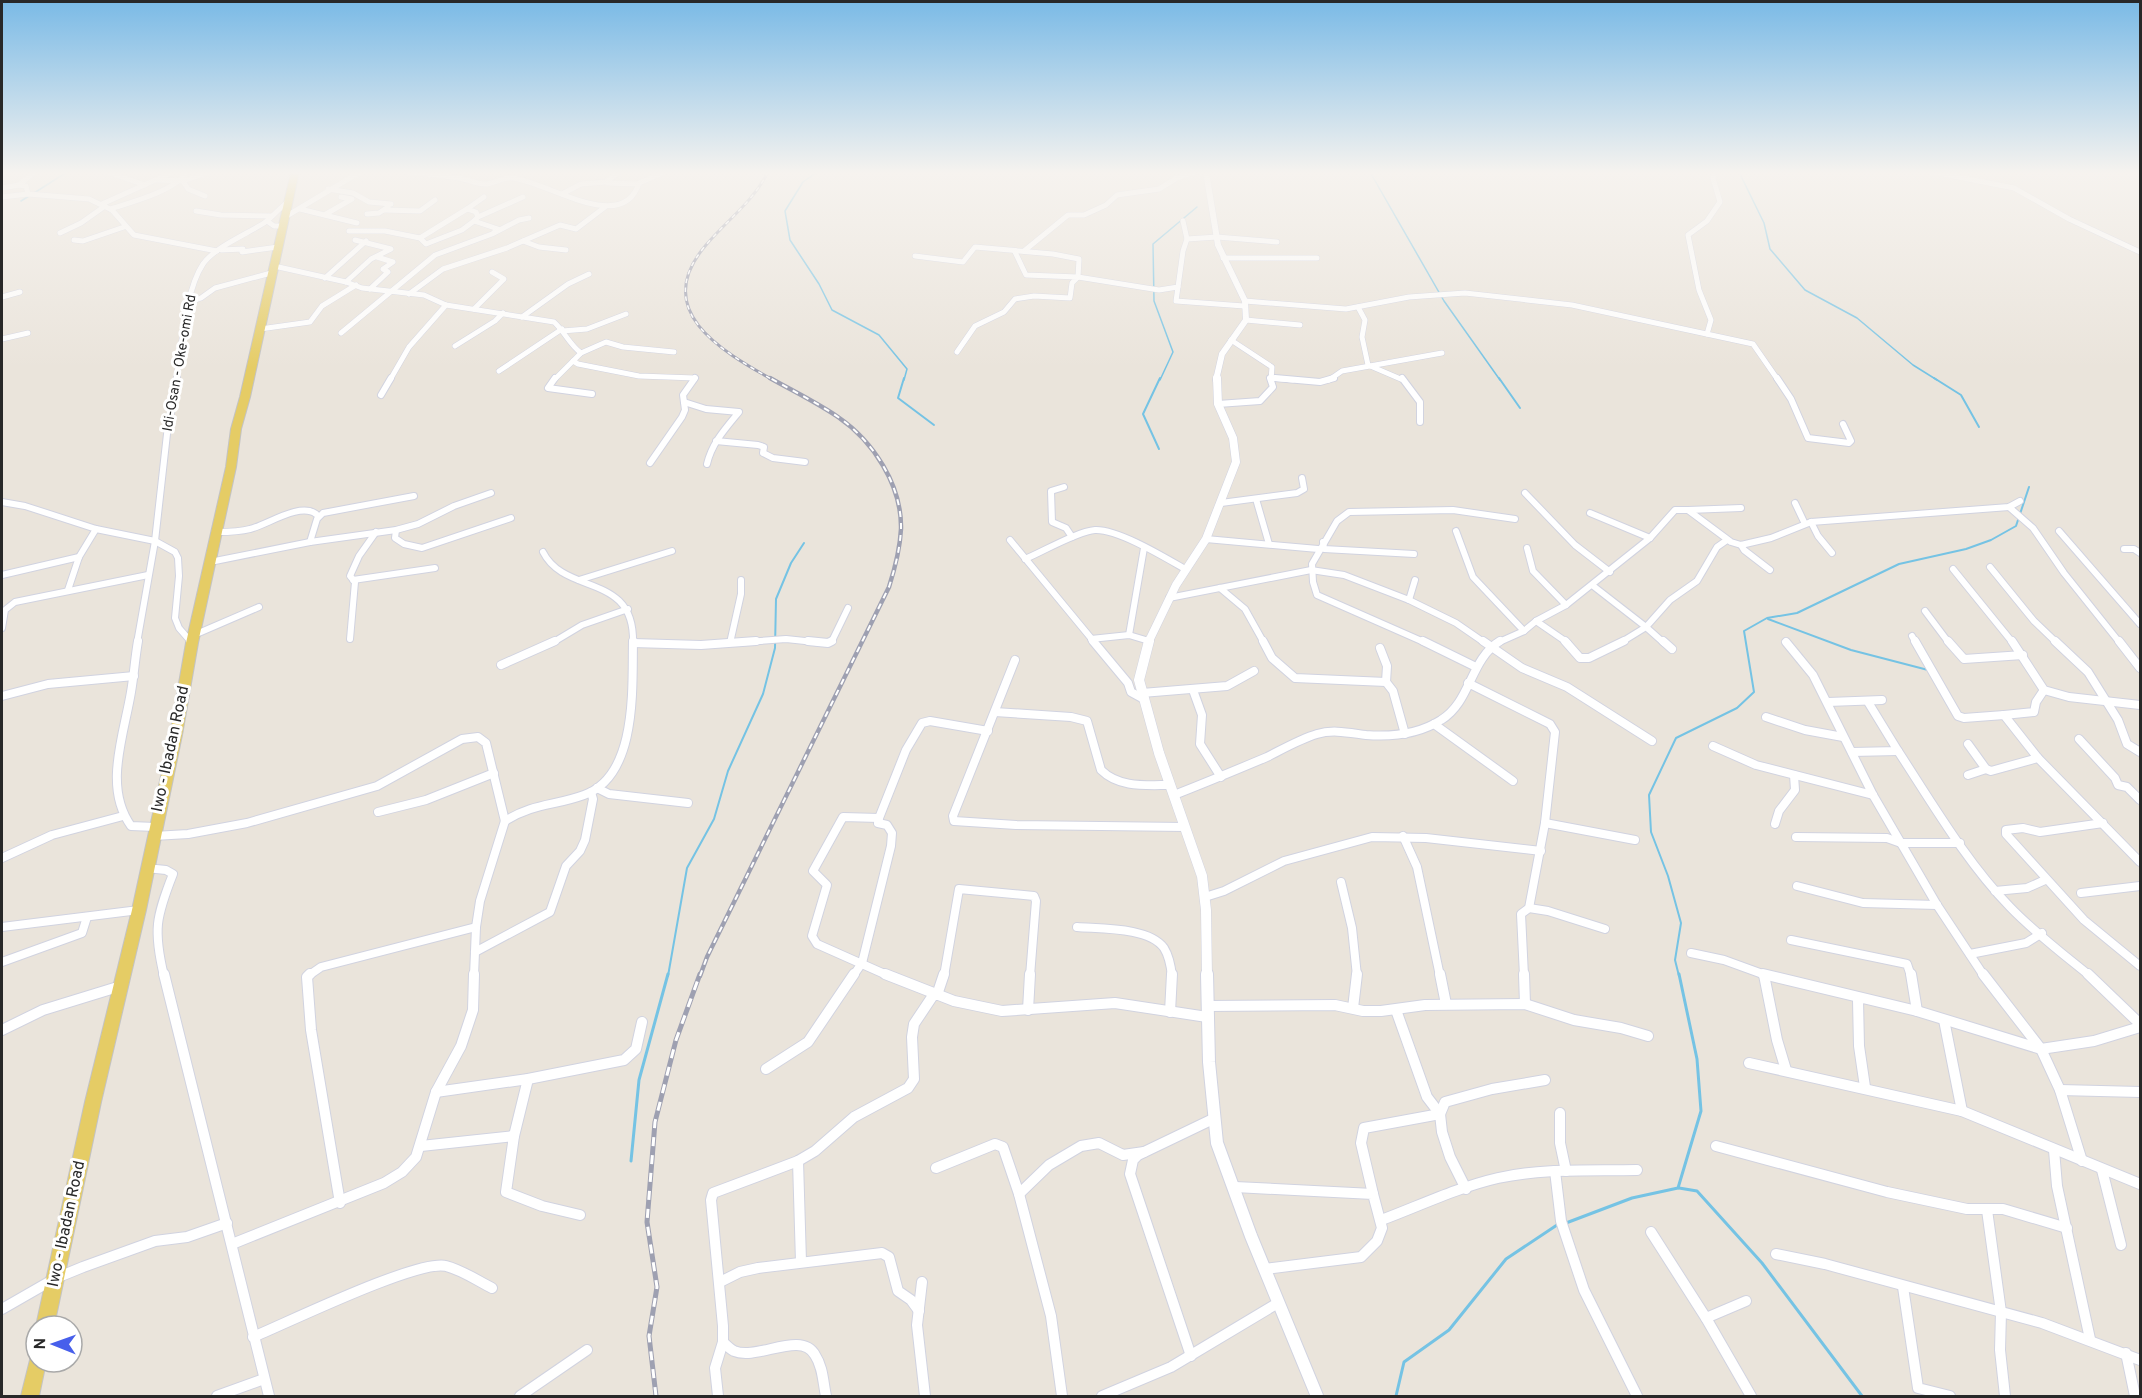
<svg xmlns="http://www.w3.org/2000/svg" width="2142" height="1398" viewBox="0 0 2142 1398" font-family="Overpass,sans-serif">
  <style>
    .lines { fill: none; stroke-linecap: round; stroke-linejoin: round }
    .stream-far2 { stroke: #75c3e4; stroke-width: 1.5 }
    .stream-far1 { stroke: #75c3e4; stroke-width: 2 }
    .stream { stroke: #75c3e4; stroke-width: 3 }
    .minor-far3-casing { stroke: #d1d3e0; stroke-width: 6 }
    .minor-far2-casing { stroke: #d1d3e0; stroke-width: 8 }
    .minor-far1-casing { stroke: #d1d3e0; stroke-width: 10 }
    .minor-casing { stroke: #d1d3e0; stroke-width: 12 }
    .tertiary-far3-casing { stroke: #d1d3e0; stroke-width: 7 }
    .tertiary-far2-casing { stroke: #d1d3e0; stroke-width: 9 }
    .tertiary-far1-casing { stroke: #d1d3e0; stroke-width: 11 }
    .tertiary-casing { stroke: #d1d3e0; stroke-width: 14 }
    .primary-casing { stroke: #c3c3c3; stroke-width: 2 }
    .minor-far3 { stroke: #fff; stroke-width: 5 }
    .minor-far2 { stroke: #fff; stroke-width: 6 }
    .minor-far1 { stroke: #fff; stroke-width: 8 }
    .minor { stroke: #fff; stroke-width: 10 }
    .tertiary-far3 { stroke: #fff; stroke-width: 6 }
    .tertiary-far2 { stroke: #fff; stroke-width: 8 }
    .tertiary-far1 { stroke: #fff; stroke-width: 10 }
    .tertiary { stroke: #fff; stroke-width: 12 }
    .primary { fill: #e5cc65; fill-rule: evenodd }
    .rail-far2-casing { stroke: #9ea0b1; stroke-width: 3 }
    .rail-far1-casing { stroke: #9ea0b1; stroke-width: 4.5 }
    .rail-casing { stroke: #9ea0b1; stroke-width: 5 }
    .rail-far2 { stroke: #fff; stroke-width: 1.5; stroke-dasharray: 4.5; stroke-linecap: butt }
    .rail-far1 { stroke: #fff; stroke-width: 2; stroke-dasharray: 6; stroke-linecap: butt }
    .rail { stroke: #fff; stroke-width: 3; stroke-dasharray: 9; stroke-linecap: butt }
    .labels { text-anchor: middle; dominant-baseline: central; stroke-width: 6; stroke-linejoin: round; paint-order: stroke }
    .far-street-label { font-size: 14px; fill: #282828; stroke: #fff }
    .street-label { font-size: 16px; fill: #282828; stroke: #fff }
  </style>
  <rect width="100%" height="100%" fill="#eae4db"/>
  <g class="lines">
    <g class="stream-far2">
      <path d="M817,172L803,182L785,211L790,240L819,284L832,310L879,335L907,369L904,380"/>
      <path d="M1370,172L1444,301L1500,380"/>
      <path d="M1739,172L1764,223L1770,249L1805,290L1857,318L1913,365L1937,380"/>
      <path d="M34,193L67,172"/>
      <path d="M21,201L29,196"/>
      <path d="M1160,380L1173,352L1154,301L1153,244L1197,207"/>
    </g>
    <g class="stream-far1">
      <path d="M904,378L898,398L934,425"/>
      <path d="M1499,378L1520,408"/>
      <path d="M1934,378L1961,395L1979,427"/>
      <path d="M1159,449L1143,414L1160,378"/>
      <path d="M1768,619L1851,650L1928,670"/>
      <path d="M668,976L687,868L714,819L728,771L763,694L775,648L776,599L791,563L804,543"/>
      <path d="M1679,976L1675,960L1681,923L1668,876L1651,832L1649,795L1676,738L1737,708L1754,692L1744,631L1767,618L1797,613L1899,564L1966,549L1991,540L2016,526L2029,487"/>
    </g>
    <g class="stream">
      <path d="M631,1161L639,1080L668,974"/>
      <path d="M1679,1188L1697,1191L1762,1263L1862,1396"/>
      <path d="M1566,1223L1632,1198L1678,1188L1701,1111L1697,1059L1679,974"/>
      <path d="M1396,1396L1404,1362L1449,1330L1506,1259L1557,1225"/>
    </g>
    <defs>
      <g id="minor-far3">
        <path d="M34,172L19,185L26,186L28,194L89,199L112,210L134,235L217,251"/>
        <path d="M107,172L145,185"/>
        <path d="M408,172C425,174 442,175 458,178C467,179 476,184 485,184C494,184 502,177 512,178C544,180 623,236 639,183L665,172"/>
        <path d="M1933,172L2014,188L2069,219L2140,252"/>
        <path d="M157,180L183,181L210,172"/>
        <path d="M183,181L188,189L205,196"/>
        <path d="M608,183L637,184"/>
        <path d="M2,188L19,185"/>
        <path d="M328,189L353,193L369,202L391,204"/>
        <path d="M562,194L581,184L606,182L619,172"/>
        <path d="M2,197L28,194"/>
        <path d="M484,197L467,209L476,212L478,217L474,221L498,229L495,231"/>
        <path d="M102,204L173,172"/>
        <path d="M110,209C132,202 175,191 187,172"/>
        <path d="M300,209L357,223"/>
        <path d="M384,210L420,211L435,200"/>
        <path d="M196,211L221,215L272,216"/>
        <path d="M326,214L352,199L341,197"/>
        <path d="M367,214L379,213L388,207"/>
        <path d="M285,217L360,172"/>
        <path d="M478,217L523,197"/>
        <path d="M267,221L274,226H283"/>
        <path d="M1183,221L1187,239L1217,237L1277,242"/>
        <path d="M349,231H385L420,238L467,209"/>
        <path d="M60,233L81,223L105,206"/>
        <path d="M420,238L426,244L462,230L474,221"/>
        <path d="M74,240L83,241L124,227"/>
        <path d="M523,241L539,247L566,250"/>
        <path d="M221,250L243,249L242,252L278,247"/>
        <path d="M1024,251L1068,215H1084L1106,205L1117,195L1159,189L1177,178L1195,172"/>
        <path d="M915,256L963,262L975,247L1053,254L1079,259L1078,277L1159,290L1178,287L1183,251L1187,239"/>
        <path d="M1223,258H1317"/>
        <path d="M274,266L346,282L362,288L424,295L446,305L554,322C565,332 569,344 581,353"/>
        <path d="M325,278L366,241"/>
        <path d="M346,282L371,259L391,249L355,240"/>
        <path d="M1178,287L1176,301L1244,306"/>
        <path d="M370,289L388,272L383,269L393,262L377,257"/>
        <path d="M409,294L443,269L507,248L560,225L576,229L605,207"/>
        <path d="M2,297L20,292"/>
        <path d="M1245,301L1346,309L1409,297L1465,293L1572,305L1753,344L1778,380"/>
        <path d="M190,302L201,298L215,288L271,273"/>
        <path d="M1358,307L1365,320L1362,337L1368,365L1403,380"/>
        <path d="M474,309L504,279L492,272"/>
        <path d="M522,317L568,284L589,274"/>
        <path d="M1246,320L1300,325"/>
        <path d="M260,329L310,322L322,306L356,285"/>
        <path d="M562,331L587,329L626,314"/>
        <path d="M341,333L435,255L492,234L519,220L529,218"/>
        <path d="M1707,334L1711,320L1699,290L1688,235L1707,221L1720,202L1713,178L1714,172"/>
        <path d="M2,339L28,333"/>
        <path d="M1231,340L1272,367L1271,380"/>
        <path d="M455,346L495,321L503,313"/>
        <path d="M674,352L623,347L606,342L581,353L573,361L578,364L639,376L695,378L694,380"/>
        <path d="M957,352L975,326L1004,312L1015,299L1034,296L1070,298L1072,283L1078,277L1026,275L1015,252"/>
        <path d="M499,371L562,329"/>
        <path d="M1270,378L1293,380"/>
        <path d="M176,380C182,347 185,291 203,264C215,247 247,234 264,223C273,217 279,208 288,202"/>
        <path d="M390,380L409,347L446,305"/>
        <path d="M554,380L573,361"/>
        <path d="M1329,380L1342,371L1442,353"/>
      </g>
      <g id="minor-far2">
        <path d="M555,378L548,388L592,394"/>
        <path d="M1275,378L1320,382L1334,378"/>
        <path d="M1402,378L1420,402V422"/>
        <path d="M1777,378L1791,399L1808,438L1849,443L1851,441L1843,424"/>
        <path d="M381,395L391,378"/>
        <path d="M684,402L706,409L739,412C725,429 712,443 707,464"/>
        <path d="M1218,404L1260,401L1273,387L1270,378"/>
        <path d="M716,441L758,445L764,447L763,453L773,458L805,462"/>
        <path d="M650,463L682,417L685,410L683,395L695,378"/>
        <path d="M1064,487L1051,491L1052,522L1066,528L1072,537"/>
        <path d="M1525,493L1575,545L1610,572"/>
        <path d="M1256,499L1269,544"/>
        <path d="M2,502L25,506L96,529L155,541L175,552L178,558L179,576L175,618L179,628L192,643"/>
        <path d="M1221,503L1297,493L1304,489L1302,478"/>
        <path d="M1795,503L1805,524"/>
        <path d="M2009,507L2033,528L2064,573L2120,643"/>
        <path d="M1688,510L1741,508"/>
        <path d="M1590,513L1650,538"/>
        <path d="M1811,522L1818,536L1832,553"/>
        <path d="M396,530L395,538L404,544L422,548L511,518"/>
        <path d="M1456,531L1473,577L1524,631"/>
        <path d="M2059,531L2140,624"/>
        <path d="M217,532C228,532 239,532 250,529C267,525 300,502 316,514"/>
        <path d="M1206,539L1318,549"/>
        <path d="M1010,540L1095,643"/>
        <path d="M310,542L317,519L323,513L414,496"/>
        <path d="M1323,542L1324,549L1414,554"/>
        <path d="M1741,545L1744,550L1770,570"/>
        <path d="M1527,548L1533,571L1566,605"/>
        <path d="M2124,549H2134L2140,553"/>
        <path d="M543,552C565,596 635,572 633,643"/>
        <path d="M1025,559C1042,552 1078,531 1095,530C1118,529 1164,557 1185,569"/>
        <path d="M210,562L310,542L396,530L418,524L454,506L491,493"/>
        <path d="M1990,567L2034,621L2057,643"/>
        <path d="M1953,569L2013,643"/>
        <path d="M2,575L79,557"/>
        <path d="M353,580L435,568"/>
        <path d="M579,580L672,551"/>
        <path d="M1592,585L1646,627L1670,600L1697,581L1717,547L1727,540"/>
        <path d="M1220,588L1245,609L1264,643"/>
        <path d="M68,590L79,557L96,529"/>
        <path d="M1169,598L1311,570L1344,575L1409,600L1456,623L1485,643"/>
        <path d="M1409,600L1415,580"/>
        <path d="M1925,611L1949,643"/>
        <path d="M1536,621L1568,643"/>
        <path d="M2,628L5,610L15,602L148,575"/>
        <path d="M194,635L259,607"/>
        <path d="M1129,635L1144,548"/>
        <path d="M1912,636L1916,643"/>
        <path d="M350,639L355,582L350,576L359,556L376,532"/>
        <path d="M1091,639L1129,635L1149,641"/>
        <path d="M137,643L155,541L167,434L177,378"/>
        <path d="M552,643L582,625L628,609"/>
        <path d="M730,643L741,594V580"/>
        <path d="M734,643L786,639L824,643"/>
        <path d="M829,643L832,641L848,608"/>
        <path d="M1426,643L1317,595L1313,582L1312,564L1337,521L1349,512L1453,510L1515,519"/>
        <path d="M1497,643L1524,631L1536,621L1566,605L1650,538L1675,510H1688L1731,542L1741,545L1771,538L1811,522L2009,507L2020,501"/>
        <path d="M1620,643L1646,627L1664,643"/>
      </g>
      <g id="minor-far1">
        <path d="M138,641C135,658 134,675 131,692C124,735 103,787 131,826L155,827"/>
        <path d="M190,641L192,643"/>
        <path d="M808,641L828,643L832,641"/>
        <path d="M1093,641L1128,683L1131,692L1142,698"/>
        <path d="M1263,641L1272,658L1295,678L1386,682L1393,691L1405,734"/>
        <path d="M1423,641L1476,667"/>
        <path d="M1483,641L1522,668L1567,687L1652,741"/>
        <path d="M1565,641L1580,658H1589L1624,641"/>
        <path d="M1663,641L1672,649"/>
        <path d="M1915,641L1958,716L1964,718L2004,715L2038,758L2140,862"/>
        <path d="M1948,641L1964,659L2023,655"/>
        <path d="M2012,641L2044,690L2069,697L2140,705"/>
        <path d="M2055,641L2088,672L2118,720L2127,744L2140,752"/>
        <path d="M2119,641L2140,668"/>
        <path d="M1786,642L1813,675L1873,795L1937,905L1984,976"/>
        <path d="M633,643L701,645L756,641"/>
        <path d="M1380,648L1387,666L1386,682"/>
        <path d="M1015,660L953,816L954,821L1016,825L1185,827"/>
        <path d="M501,665L555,641"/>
        <path d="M1468,683L1550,724L1555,732L1545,823L1529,908L1521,914L1524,976"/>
        <path d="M1193,690L1202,715L1200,744L1221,777"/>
        <path d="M1142,693L1227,686L1254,671"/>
        <path d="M2,696L48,684L134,676"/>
        <path d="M1828,702L1882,700"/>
        <path d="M995,712L1071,717L1087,721L1101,770C1119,788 1146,785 1170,785"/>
        <path d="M2004,715L2034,712L2036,702L2044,690"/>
        <path d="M1766,717L1805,730L1843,737"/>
        <path d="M1434,724L1513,781"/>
        <path d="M2079,739L2115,778L2118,785L2127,787L2140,800"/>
        <path d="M1968,744L1986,769L1991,771L2038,758"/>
        <path d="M1713,746L1756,765L1873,795"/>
        <path d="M1898,751C1932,803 1967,863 2010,907C2034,932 2063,954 2090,976"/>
        <path d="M1852,752L1898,751L1868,702"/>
        <path d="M1968,775L1986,769"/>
        <path d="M597,788L609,794L688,803"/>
        <path d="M1174,795C1205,783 1236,770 1267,757C1283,749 1300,739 1317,734C1333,729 1350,733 1366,735C1392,737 1419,734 1441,720C1471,702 1470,659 1500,641"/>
        <path d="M378,812L426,800L494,773"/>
        <path d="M879,818L843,817L813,871L827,885L812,936L817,944L889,976"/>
        <path d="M505,821C534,803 554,806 584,795C638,776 632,687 633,641"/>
        <path d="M1545,823L1635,840"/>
        <path d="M2103,823L2040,832L2023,828L2006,830V834L2084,920L2140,966"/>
        <path d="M1775,824L1779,811L1795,790L1794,775"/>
        <path d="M154,836L188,834L247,823L377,786L462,739L478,737L486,743L505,821L480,901L476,927L474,976"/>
        <path d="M1403,836L1417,867L1440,976"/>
        <path d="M1796,837L1887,838L1901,843H1960"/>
        <path d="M2,858L52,835L123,816"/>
        <path d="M146,868L166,870L173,874C156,917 153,930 164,976"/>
        <path d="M1341,882L1352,928L1357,976"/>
        <path d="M1797,886L1863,903L1937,905"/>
        <path d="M1995,891L2027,888L2045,880"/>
        <path d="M2081,893L2140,886"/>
        <path d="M1205,897L1224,891L1284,861L1372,837L1426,838L1541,851"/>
        <path d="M1529,908L1548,911L1605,929"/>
        <path d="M2,927L139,910"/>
        <path d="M1077,927C1101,929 1149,927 1164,948C1169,956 1171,967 1172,976"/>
        <path d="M1791,940L1907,964L1911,976"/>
        <path d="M475,952L550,912L566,866L580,851L585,840L593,799L591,792"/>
        <path d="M1691,953L1724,960L1768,976"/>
        <path d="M1970,954L2026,943L2042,933"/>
        <path d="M2,962L82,933L87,917"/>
        <path d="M308,976L321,967L476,927"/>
        <path d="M853,976L862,963L891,846L892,833L887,825L878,823L879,818L906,750L922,723L930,721L988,731"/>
        <path d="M944,976L959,889L1034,896L1036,901L1030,976"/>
      </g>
      <g id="minor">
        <path d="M164,974L269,1396"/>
        <path d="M310,974L307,977L311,1030L340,1203"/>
        <path d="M885,974L954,1001L1002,1011L1115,1003L1207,1017"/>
        <path d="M1440,974L1446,1004"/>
        <path d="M1524,974L1525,1004"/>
        <path d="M1763,974L1917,1011L2041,1049L2094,1041L2140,1027"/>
        <path d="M1911,974L1917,1011"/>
        <path d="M1983,974L2041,1049L2060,1090L2082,1161"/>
        <path d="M2088,974L2140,1024"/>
        <path d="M1764,975L1777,1040L1786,1070"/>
        <path d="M937,995L944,974"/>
        <path d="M1861,999L1858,1000L1859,1046L1865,1087"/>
        <path d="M1207,1006L1335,1005L1363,1011H1381L1425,1005L1525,1004L1574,1020L1621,1028L1648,1036"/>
        <path d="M1353,1008L1357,974"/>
        <path d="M1028,1010L1030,974"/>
        <path d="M1396,1010L1427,1097L1440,1114L1442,1132L1450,1157L1466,1189"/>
        <path d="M1170,1012L1172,974"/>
        <path d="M1944,1020L1962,1111"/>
        <path d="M2,1030L43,1010L121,986"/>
        <path d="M1749,1063L1962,1111L2140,1184"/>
        <path d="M766,1069L808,1042L854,974"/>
        <path d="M2060,1090L2140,1092"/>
        <path d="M436,1092L528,1079L624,1060L636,1049L642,1022"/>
        <path d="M1560,1113V1143L1566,1171"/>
        <path d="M514,1136L528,1079"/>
        <path d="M421,1146L514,1136L506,1192L542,1206L580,1215"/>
        <path d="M1716,1146L1887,1192L1967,1209H2003L2067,1228"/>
        <path d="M2054,1150L2057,1186L2090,1339"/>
        <path d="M798,1161L801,1262"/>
        <path d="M936,1168L995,1144L1003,1147L1019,1194L1051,1316L1062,1396"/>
        <path d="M2102,1170L2121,1245"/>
        <path d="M1555,1171L1561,1221L1584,1290L1637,1396"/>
        <path d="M1235,1187L1373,1194L1382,1228L1377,1241L1361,1257L1265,1269"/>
        <path d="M1019,1194L1049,1165L1081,1146L1099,1143L1123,1155L1144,1152"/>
        <path d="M1373,1194L1361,1143L1364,1128L1440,1114L1445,1102L1492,1089L1545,1080"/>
        <path d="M1987,1210L2001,1312L2000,1350L2005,1396"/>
        <path d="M1384,1219C1421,1205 1459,1187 1498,1178C1543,1168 1591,1171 1637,1170"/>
        <path d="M1651,1232L1706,1318L1751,1396"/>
        <path d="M232,1244L384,1183L402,1172L416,1157L436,1092L461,1046L473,1010L474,974"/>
        <path d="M1776,1254L1825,1264L2042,1323L2140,1360"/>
        <path d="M720,1282L740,1272L758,1268L882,1253L889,1257L898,1291L911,1300L919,1311"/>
        <path d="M922,1282L917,1325L925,1396"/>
        <path d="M1903,1287L1918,1388L1950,1396"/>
        <path d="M2,1309L56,1278L83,1267L155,1241L187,1237L227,1223"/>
        <path d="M1706,1318L1746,1301"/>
        <path d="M253,1337C287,1323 418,1259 446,1266C462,1270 478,1281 492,1288"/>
        <path d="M723,1342C726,1345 730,1349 734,1351C757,1361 801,1330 815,1355C823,1367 823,1382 826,1396"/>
        <path d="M2126,1353L2135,1396"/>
        <path d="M1191,1356L1130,1174L1133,1160L1138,1155L1213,1119"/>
        <path d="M217,1396L264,1379"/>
        <path d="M520,1396L587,1350"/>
        <path d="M718,1396L715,1368L723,1342V1326L711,1200L713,1193L798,1161L815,1151L854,1117L908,1088L914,1079L912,1037L914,1024L934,994"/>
        <path d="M1102,1396L1171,1367L1278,1303"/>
      </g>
      <path id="tertiary-far3" d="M1206,172L1218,245L1245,301L1246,320L1222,354L1216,380"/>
      <path id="tertiary-far2" d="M1148,643L1176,585L1206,539L1236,462L1233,438L1218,404L1217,378"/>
      <path id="tertiary-far1" d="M1149,641L1139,680L1159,753L1202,876L1206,910L1207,976"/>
      <path id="tertiary" d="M1207,974L1209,1062L1217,1143L1251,1236L1317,1396"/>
      <g id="primary">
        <path d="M291,172H299L250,397L241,429L236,467L198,643L182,735L146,910L101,1102L54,1326H36L85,1102L132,910L170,735L186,643L226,467L231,429L240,397Z"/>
        <path d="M36,1353V1362H46L39,1396H21L31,1356Z"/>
      </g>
    </defs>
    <use href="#minor-far3" class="minor-far3-casing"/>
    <use href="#minor-far2" class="minor-far2-casing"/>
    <use href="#minor-far1" class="minor-far1-casing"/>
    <use href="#minor" class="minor-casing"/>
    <use href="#tertiary-far3" class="tertiary-far3-casing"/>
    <use href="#tertiary-far2" class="tertiary-far2-casing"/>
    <use href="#tertiary-far1" class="tertiary-far1-casing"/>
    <use href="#tertiary" class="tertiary-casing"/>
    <use href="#primary" class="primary-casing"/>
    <use href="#minor-far3" class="minor-far3"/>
    <use href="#minor-far2" class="minor-far2"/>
    <use href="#minor-far1" class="minor-far1"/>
    <use href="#minor" class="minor"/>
    <use href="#tertiary-far3" class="tertiary-far3"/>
    <use href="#tertiary-far2" class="tertiary-far2"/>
    <use href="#tertiary-far1" class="tertiary-far1"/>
    <use href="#tertiary" class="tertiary"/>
    <use href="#primary" class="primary"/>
    <defs>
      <path id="rail-far2" d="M768,172C753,202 727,220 706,245C650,310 720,350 773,380"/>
      <path id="rail-far1" d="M700,976L707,957L889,587C895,568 900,549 901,529C902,485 873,441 838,417C816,402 793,391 770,378"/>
      <path id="rail" d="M656,1396L649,1336L657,1287L647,1222L655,1122L676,1040L700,974"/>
    </defs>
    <use href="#rail-far2" class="rail-far2-casing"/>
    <use href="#rail-far1" class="rail-far1-casing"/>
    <use href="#rail" class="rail-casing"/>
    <use href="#rail-far2" class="rail-far2"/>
    <use href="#rail-far1" class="rail-far1"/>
    <use href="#rail" class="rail"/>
  </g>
  <linearGradient id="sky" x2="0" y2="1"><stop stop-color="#7abae6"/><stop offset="0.47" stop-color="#f6f3ef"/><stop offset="1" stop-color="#f6f3ef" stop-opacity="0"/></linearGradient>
  <rect width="2142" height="368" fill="url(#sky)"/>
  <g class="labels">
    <g class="far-street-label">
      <text transform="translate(180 363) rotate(-80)">Idi-Osan - Oke-omi Rd</text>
    </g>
    <g class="street-label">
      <text transform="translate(171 749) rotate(-78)">Iwo - Ibadan Road</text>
      <text transform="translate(67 1224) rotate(-78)">Iwo - Ibadan Road</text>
    </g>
  </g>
  <rect width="2142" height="1398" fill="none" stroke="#282828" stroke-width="6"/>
  <g transform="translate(54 1344) rotate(271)"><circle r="28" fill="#ffffff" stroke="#a9a9a9" stroke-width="1.5"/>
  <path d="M0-4.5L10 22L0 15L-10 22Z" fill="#475feb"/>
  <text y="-9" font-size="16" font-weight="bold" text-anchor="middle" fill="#282828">N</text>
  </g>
</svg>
